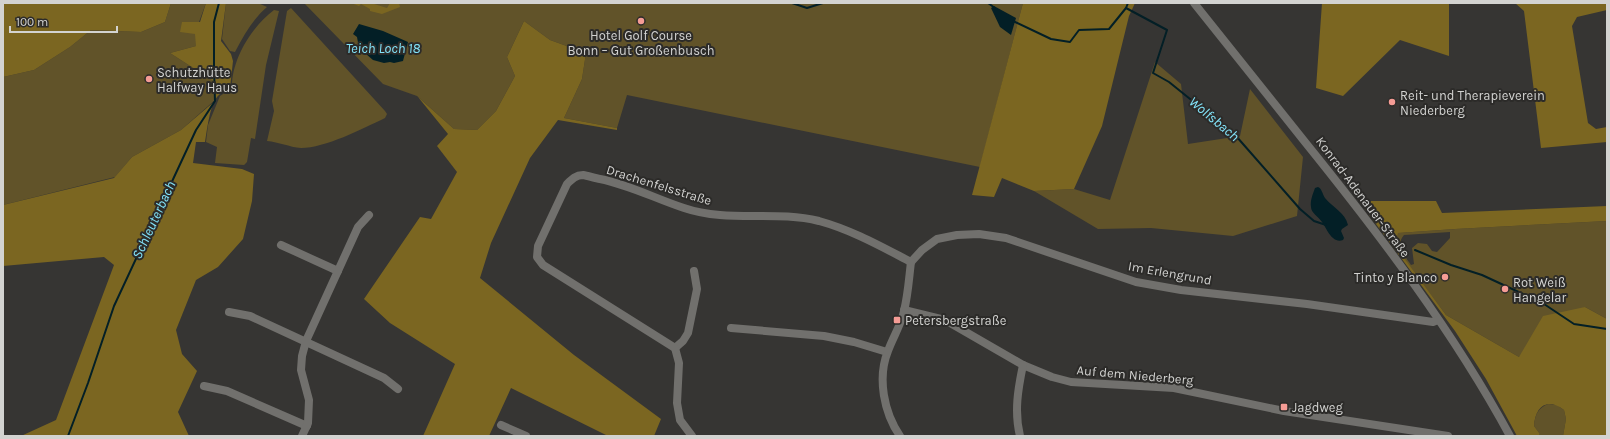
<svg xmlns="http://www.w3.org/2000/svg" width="1610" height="439" viewBox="0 0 1610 439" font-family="Karla,sans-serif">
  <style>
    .green { fill: #615329; fill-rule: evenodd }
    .forest { fill: #7b6621 }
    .water { fill: #031f26 }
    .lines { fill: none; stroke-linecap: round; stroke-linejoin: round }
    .stream { stroke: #031f26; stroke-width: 2 }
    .minor { stroke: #71706d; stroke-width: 8 }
    .poi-dot { fill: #f59c95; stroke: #2c2b29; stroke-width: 1.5 }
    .labels { text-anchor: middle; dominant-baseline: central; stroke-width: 4; stroke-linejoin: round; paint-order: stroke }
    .poi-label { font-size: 13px; fill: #d3d3d1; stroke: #2c2b29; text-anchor: start }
    .street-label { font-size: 13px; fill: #d3d3d1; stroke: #2c2b29 }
    .water-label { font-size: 14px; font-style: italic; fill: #83e4fa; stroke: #2c2b29 }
  </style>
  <rect width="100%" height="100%" fill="#363533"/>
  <g class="green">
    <path d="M171,3H206L199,22L184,23L197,33L196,46L170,53L215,82V100L181,130L132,157L115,177L3,205V77L34,70L70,47L91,30L141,32L165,22Z"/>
    <path d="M226,3H258L267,7C253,19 244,35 235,52L230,51L222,39Z"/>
    <path d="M304,3H1023L980,167L627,95L617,128L564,118L582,79L586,53L550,40L524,21L507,57L515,76L496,111L477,130L454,129L417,96L383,84Z"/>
    <path d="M291,8L385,111L387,114L385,118C362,129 325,148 301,148C289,147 279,142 267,141L274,111L272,101L287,11Z"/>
    <path d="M274,10L279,11L266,65L255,139L251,138L247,162L244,165L215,163L217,147L206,142L208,125L220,96L232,88C231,60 252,26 274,10Z"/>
    <path d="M1155,62L1181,84L1188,144L1240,136L1250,89L1303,157L1297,216L1233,236L1151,228L1098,229L1034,191L1074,189L1110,200Z"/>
    <path d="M1607,221V319L1585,307L1519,357L1446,315L1396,248L1398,233L1455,229ZM1450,232V238L1437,252L1432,251L1427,244L1418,243L1412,248L1414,264L1411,265C1405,256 1395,245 1404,235Z"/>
    <path d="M1549,404L1557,405L1564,410L1566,419L1563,436H1538L1540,434L1534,426C1535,415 1538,407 1549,404Z"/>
  </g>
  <g class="forest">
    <path d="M3,3H171L165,22L141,32L91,30L70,47L34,70L3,77Z"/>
    <path d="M206,3H226L221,41L231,54L233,61L230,88C225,91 218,94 215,100C209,111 207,130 205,142H196L193,163L242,169L254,174L252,201L243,239L218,267L196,280L176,330L182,354L197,371L178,412L189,436H21L56,420L114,265L104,257L3,266V205L114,178L132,157L181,130L215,101V82L170,53L196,46L195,34L180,32L182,22H200Z"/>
    <path d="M351,3H371L387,8L390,3H399L400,7L382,14L370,11V9L361,4L359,6Z"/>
    <path d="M1023,3H1135L1129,16L1102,126L1074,189L1034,191L1002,178L994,197L972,195Z"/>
    <path d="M1322,3H1449V56L1400,40L1343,96L1316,88Z"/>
    <path d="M1515,3H1607V10L1577,17L1572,26L1588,123L1596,129L1607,127V142L1541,148L1524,11Z"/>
    <path d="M524,21L550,40L586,53L582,79L564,118L617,128V130L558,120L530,158L491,243L480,278L574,355L661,419L654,436H608L511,388L489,436H423L455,364L390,323L364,299L420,217L431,219L457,172L437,146L448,134L418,97L454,129L477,130L496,111L515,76L507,57Z"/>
    <path d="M1359,201H1436L1442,213L1607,206V221L1455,229L1398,233L1396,247L1446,315L1519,357L1543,316L1585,307L1607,319V436H1563L1566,419L1564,410C1547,397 1535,407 1534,426L1540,434L1538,436H1517L1486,379L1455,331Z"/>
  </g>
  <g class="water">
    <path d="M994,6L1016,18L1011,35L1000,27L991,8Z"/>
    <path d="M359,24L383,31L408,42L403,61L394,63L390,62L384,63L373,60L359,48L357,37L353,34Z"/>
    <path d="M1318,187C1322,189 1322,193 1325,198C1333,208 1345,212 1348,225L1342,229L1341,231L1344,238L1343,240C1332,244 1327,229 1322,222C1318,216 1311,213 1311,207C1310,200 1313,194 1315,188Z"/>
  </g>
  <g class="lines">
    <g class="stream">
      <path d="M792,3L807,8L823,3"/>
      <path d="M988,3L995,8"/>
      <path d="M1128,3L1126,8L1167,30L1153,73L1169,82L1236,136L1300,209L1314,221L1326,225"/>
      <path d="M1013,21L1051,39L1070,42L1079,30L1109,29L1126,8"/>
      <path d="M1415,250L1451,265L1482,275L1523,294L1532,296L1574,324L1607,329"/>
      <path d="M68,436L88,383L114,306L196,130L215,101L214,68V22L219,3"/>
    </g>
    <g class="minor">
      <path d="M1194,3C1231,49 1268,95 1305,142C1380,235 1453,331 1510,436"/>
      <path d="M281,245L338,271"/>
      <path d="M911,262L922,250L937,239L957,235L979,234L1006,238L1136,282L1181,290L1307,304L1433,322L1438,320"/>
      <path d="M904,310L945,320L1023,365L1052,377L1071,382L1174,388L1284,411L1448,436"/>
      <path d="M229,312L250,316L384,378L398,389"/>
      <path d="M731,328L824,336L854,342L887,352"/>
      <path d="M675,348L683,341L688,333L697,289L694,271"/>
      <path d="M204,386L227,391L307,426"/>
      <path d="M501,425L526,436"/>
      <path d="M302,436L308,423L309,400L301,370L302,356L306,341L358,227L369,215"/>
      <path d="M692,436L680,420L677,403L679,363L675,348L543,265L537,257L538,246L567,184C572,179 576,175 583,175C588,176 595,178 600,179C630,185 656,199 684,208C728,223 774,210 819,221C852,230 882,247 911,262"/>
      <path d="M900,436C884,413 877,378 888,351C893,337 901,325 904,311C908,295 909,278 911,262"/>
      <path d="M1020,436C1014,412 1018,389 1023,365"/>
    </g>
  </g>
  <g class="poi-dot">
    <circle cx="641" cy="21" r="4"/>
    <circle cx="149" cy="79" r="4"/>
    <circle cx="1392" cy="102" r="4"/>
    <circle cx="1445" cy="277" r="4"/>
    <circle cx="1505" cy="289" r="4"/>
    <rect x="893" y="316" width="8" height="8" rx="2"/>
    <rect x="1280" y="403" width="8" height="8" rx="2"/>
  </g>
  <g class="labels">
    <g class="poi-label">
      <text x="641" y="35" text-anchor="middle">Hotel Golf Course<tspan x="641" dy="15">Bonn – Gut Großenbusch</tspan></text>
      <text x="157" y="72">Schutzhütte<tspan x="157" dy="15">Halfway Haus</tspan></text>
      <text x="1400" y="95">Reit- und Therapieverein<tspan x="1400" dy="15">Niederberg</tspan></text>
      <text x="1437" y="277" text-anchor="end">Tinto y Blanco</text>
      <text x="1513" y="282">Rot Weiß<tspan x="1513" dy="15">Hangelar</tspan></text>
      <text x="905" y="320">Petersbergstraße</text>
      <text x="1292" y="407">Jagdweg</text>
    </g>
    <g class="street-label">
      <text transform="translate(659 185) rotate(17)">Drachenfelsstraße</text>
      <text transform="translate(1363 197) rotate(53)">Konrad-Adenauer-Straße</text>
      <text transform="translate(1170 273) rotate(10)">Im Erlengrund</text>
      <text transform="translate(1135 375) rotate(5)">Auf dem Niederberg</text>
    </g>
    <g class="water-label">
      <text x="383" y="48">Teich Loch 18</text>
      <text transform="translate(1214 119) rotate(40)">Wolfsbach</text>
      <text transform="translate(154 220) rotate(-65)">Schleuterbach</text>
    </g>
  </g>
  <rect width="1610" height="439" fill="none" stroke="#d3d3d1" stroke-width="8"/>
  <path d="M10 26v6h107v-6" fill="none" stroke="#d3d3d1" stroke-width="2"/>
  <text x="16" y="26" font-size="12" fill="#d3d3d1" stroke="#2c2b29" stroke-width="3" paint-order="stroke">100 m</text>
</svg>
